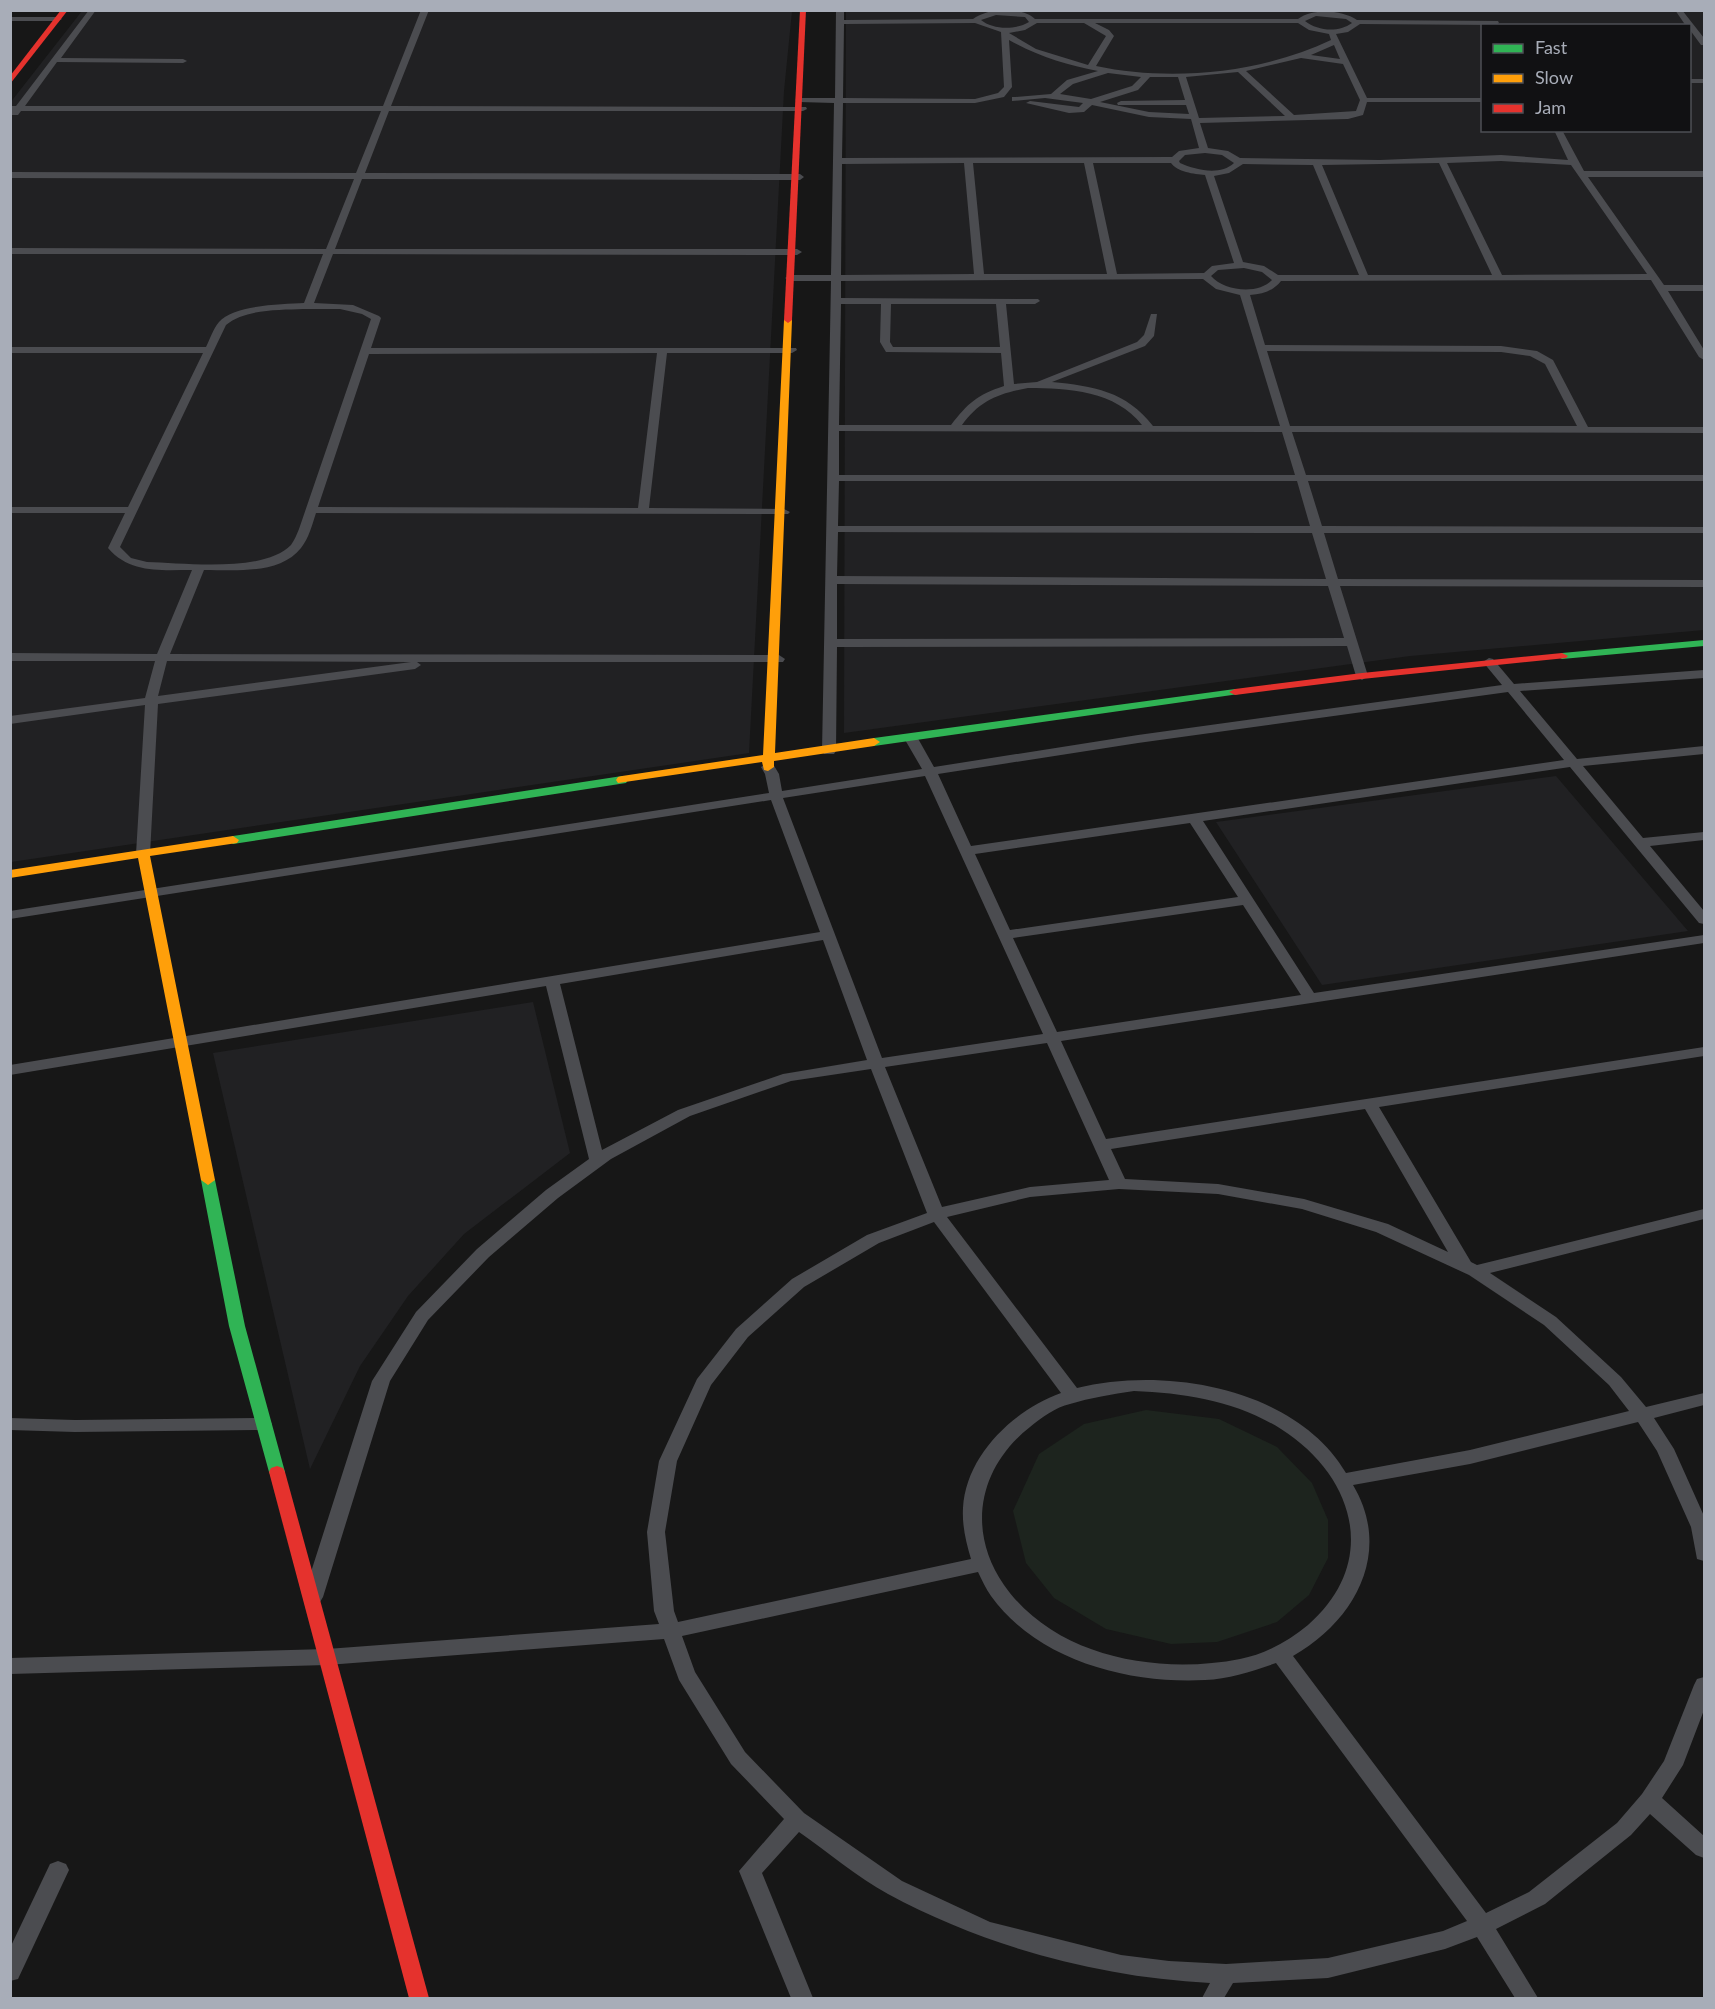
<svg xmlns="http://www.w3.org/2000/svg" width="1715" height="2009" viewBox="0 0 1715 2009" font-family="Lato,sans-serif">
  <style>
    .built { fill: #212123; fill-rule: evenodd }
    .green { fill: #1d241e }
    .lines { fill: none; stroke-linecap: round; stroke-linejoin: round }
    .street { fill: #4b4c50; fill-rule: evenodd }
    .fast { fill: #30b455; fill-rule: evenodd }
    .slow { fill: #ff9f0a; fill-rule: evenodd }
    .jam { fill: #e5322d; fill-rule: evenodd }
  </style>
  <rect width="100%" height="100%" fill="#171717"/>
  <g class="built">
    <path d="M82,11H792L784,91L749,753L11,862L10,103Z"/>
    <path d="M846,11H1704V630L1410,656L844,733ZM1482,26H1690V130H1482Z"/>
    <path d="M1556,776L1688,931L1322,985L1216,822Z"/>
    <path d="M533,1002L570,1153L464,1234L408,1296L360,1366L310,1469L213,1053Z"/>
  </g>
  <path class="green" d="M1146,1410L1219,1419L1277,1447L1312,1483L1328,1520V1558L1309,1595L1277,1622L1217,1642L1171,1644L1106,1629L1054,1598L1026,1563L1013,1511L1039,1454L1084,1424Z"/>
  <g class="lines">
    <g class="street">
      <path d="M89,10H96L61,58L183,59L187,61L183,63L57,62L25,106H383L421,10H429L391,106L806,107L807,109L803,111H389L365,173L800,174L804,177L800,180L362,179L335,249H797L802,252L797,255L333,254L314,303L353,305L379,316L381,318L371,348H796L797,350L792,353H667L649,508L784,509L790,512L788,514L316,513C312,525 309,538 301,548C280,575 234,570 204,570L170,654L779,655L785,659L783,662H417L421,665L415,669L158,704L150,854L148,857H138L136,854L145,705L10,724V716L145,698L155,661H10V653L157,654L192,570C162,570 130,574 108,548L125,513H10V507H128L203,353H10V347H206C210,339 213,329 219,322C233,305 282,304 304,303L323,254H10V248L326,249L354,179L10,178V172L356,173L381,111H21L18,115H12L10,106H16ZM303,309H340L362,314L371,319L299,529C297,534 294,541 291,545C264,573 184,563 147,562L131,558L120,547L226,325C245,309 279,310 303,309ZM657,353L638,508L318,507L369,354ZM167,661L411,662L158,696Z"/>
      <path d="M836,10H844V20L973,19C987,8 1022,6 1035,19H1298C1313,8 1342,10 1357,20L1498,21L1499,23L1495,25L1360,24L1348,32L1336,34L1367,98H1482V102H1367L1363,115L1348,119L1200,123L1208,148L1228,151L1240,158L1380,160L1501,155L1568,160L1554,130H1562L1584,171H1704V177H1588L1664,285H1704V291H1668L1704,350V360L1699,357L1651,280L1281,281C1273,291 1263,294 1250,295L1265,345L1501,346L1537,351L1553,360L1588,427H1704V433L1292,432L1306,475H1704V481H1308L1322,526L1704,527V533H1324L1338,579L1704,580V587L1340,586L1368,676L1362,680L1356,676L1347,646L837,647L836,751L834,754H824L822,751L831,281H790L785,278L790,275H831L834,103L799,102L795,100L799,98H835ZM996,15L1025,17L1029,22C1016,30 993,30 981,20ZM1316,16L1346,19L1352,23C1338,33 1318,31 1305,21ZM975,23L1001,32L1004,87L998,93L975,99L843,98L844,24ZM1037,23H1084L1106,36L1088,65L1036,49L1009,33L1025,30ZM1095,23H1298L1309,30L1329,34L1331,40C1261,73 1172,82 1096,66L1114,36L1109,30ZM1009,40C1038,56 1066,65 1098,71L1067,80L1051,94L1015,97H1012V101L1045,98L1083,103L1079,107L1030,101L1026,103L1069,113L1084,112L1092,105L1149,117L1191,119L1199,148L1179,151L1172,157L842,158L843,103H975L1004,97L1012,87ZM1334,45L1340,59L1311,55ZM1301,58L1343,64L1360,100L1356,111L1294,115L1246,71ZM1238,72L1285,116L1199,118L1186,77ZM1108,73L1141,77L1132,86L1091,99L1060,94L1073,84ZM1150,77H1178L1185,100L1121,101L1117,103L1118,105H1186L1189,114L1149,112L1100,102L1138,90ZM1205,153L1222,155L1234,163C1220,176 1196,170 1180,163L1179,161L1185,155ZM1501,161L1571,165L1647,274L1502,275L1447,163ZM964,163L974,274L841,275L842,164ZM973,163H1084L1107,274H984ZM1093,163H1171C1177,172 1194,174 1205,175L1234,263L1212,266L1204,273L1117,274ZM1439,163L1492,275H1368L1322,165ZM1243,164L1313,165L1359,275H1278L1264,266L1243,262L1214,176L1229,173ZM1244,268L1262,272L1272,280C1258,295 1224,291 1211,276L1218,270ZM1203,279L1216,289L1240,295L1280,426H1153C1126,391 1093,386 1052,382L1145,346L1154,336L1157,314H1151L1144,335L1137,342L1037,382L1014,384L1006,304H1035L1040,301L1038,299L841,298V281ZM841,304H881L880,342L886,352L1001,353L1004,386C977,395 968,403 951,425H839ZM891,304H996L1000,347H893L890,342ZM1267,351L1501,352L1530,356L1545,364L1577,426H1290ZM1028,388C1068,388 1116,391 1142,425H962C979,401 999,393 1028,388ZM839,431L1282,432L1295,475H839ZM839,481H1297L1310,526H838ZM838,532L1312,533L1326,579L837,576ZM837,584L1328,586L1344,638L837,639Z"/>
      <path d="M1675,10H1682L1704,38V45H1701L1690,30V26H1686Z"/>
      <path d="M10,17H58L62,19L58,21H10Z"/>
      <rect x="1690" y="79" width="14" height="4"/>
      <path d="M1489,658L1493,659L1514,684L1704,670V678L1520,691L1577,759L1704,746V754L1583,766L1643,838L1704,832V840L1650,846L1704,911V924L1699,923L1570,767L1203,821L1314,993L1704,935V943L1061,1041L1106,1139L1704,1047V1056L1379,1107L1471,1262L1477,1265L1704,1209V1219L1490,1273L1556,1317L1621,1377L1646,1407L1704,1393V1405L1654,1418L1674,1449L1704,1516V1561L1697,1559L1691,1527L1657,1451L1638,1422L1470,1464L1353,1485C1393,1552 1355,1621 1293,1656L1486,1913L1529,1892L1617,1823L1642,1794L1664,1761L1694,1685L1697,1679L1704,1677V1710L1683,1765L1662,1798L1704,1836V1858L1696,1855L1650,1814L1631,1835L1545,1904L1496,1929L1538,1998H1515L1477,1937L1445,1949L1328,1978L1233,1983L1224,1998H1202L1210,1983C1098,1977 986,1947 888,1894C857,1877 828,1852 799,1832L762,1873L813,1998H791L739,1871L784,1819L731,1764L679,1680L664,1639L327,1665L10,1674V1658L327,1649L659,1624L654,1611L647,1532L659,1461L697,1379L736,1329L792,1279L867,1235L927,1213L871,1069L791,1081L690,1116L611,1159L558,1198L489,1257L428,1320L390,1381L323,1597L320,1602L313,1604L306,1602L303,1597L372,1381L416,1312L477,1249L546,1190L589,1159L546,986L10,1075V1065L820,932L771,800L10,919V911L769,793L765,774L761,767L768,763L773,764L779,774L782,791L922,769L904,738L911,734L916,735L934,767L1138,735L1502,685L1483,662ZM1508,692L1564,760L971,846L938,774L1138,743ZM925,776L1043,1034L882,1058L783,798ZM1190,823L1238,897L1010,930L975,854ZM1243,905L1301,995L1057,1032L1013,938ZM823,940L867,1060L783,1074L678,1110L602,1150L560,984ZM1047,1043L1109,1180L1030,1187L942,1207L885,1067ZM1365,1109L1448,1252L1388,1224L1304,1199L1218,1184L1125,1179L1111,1149ZM1119,1189L1218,1194L1302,1209L1376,1232L1469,1275L1544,1325L1609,1385L1629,1411L1470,1450L1346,1473C1296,1388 1166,1366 1077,1388L947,1217L1030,1197ZM934,1222L1061,1393C1014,1410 966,1455 963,1508C962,1526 966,1542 971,1559L678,1622L674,1611L665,1532L677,1461L711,1385L748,1337L804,1287L879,1243ZM1134,1391C1186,1393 1236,1401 1281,1429C1355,1476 1380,1562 1308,1625C1289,1641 1265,1654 1240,1659C1159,1675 1055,1658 1004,1585C966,1530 979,1467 1030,1427C1041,1418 1056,1407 1070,1404C1090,1398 1112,1394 1134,1391ZM978,1572C982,1580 986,1589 991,1596C1038,1661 1129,1684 1205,1680C1229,1679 1253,1671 1276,1663L1467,1921L1443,1931L1328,1958L1226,1964L1169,1961L1121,1955L990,1922L902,1881L804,1813L745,1752L695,1672L682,1636Z"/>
      <path d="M10,1418L75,1420L263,1418L269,1419L272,1424L269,1429L263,1430L75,1432L10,1430Z"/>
      <path d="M58,1861L66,1864L69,1870L18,1979L10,1981V1948L50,1864Z"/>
    </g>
    <g class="fast">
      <path d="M1704,640V646L1562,659L1556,656L1562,653Z"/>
      <path d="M1235,689L1241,692L1239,694L874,746L868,742L874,738Z"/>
      <path d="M622,776L626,777L628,780L626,783L233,844L227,840L233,836Z"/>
      <path d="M208,1175L215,1180L245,1326L285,1472L283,1476L277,1478L271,1476L269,1472L229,1326L201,1180Z"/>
    </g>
    <g class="slow">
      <path d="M788,317L792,320L775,753L874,738L880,742L874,746L774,761V767L768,771L764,770L762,762L618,783L616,780L618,777L622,776L763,755L784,320Z"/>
      <path d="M233,836L239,840L237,843L150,856L215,1180L208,1185L201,1180L138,858L10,878V870Z"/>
    </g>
    <g class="jam">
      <path d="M61,10H68L10,84V76Z"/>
      <path d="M800,10H806L792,320L788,323L784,320Z"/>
      <path d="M1562,653L1568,656L1566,658L1362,679L1235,695L1229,692L1235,689L1362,673Z"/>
      <path d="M277,1466L283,1468L285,1472L429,1998H409L269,1472L271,1468Z"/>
    </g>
  </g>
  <rect width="1715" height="2009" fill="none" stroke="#a8adb8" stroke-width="24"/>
  <rect x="1481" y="24" width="210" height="108" fill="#111113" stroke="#4d4f55" stroke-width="1.5"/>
  <rect x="1493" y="44" width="30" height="9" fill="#30b455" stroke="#4d4f55" stroke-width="1.5"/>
  <text x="1535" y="54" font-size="18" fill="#a8adb8">Fast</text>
  <rect x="1493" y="74" width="30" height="9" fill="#ff9f0a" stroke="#4d4f55" stroke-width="1.5"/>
  <text x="1535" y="84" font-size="18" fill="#a8adb8">Slow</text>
  <rect x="1493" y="104" width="30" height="9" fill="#e5322d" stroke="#4d4f55" stroke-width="1.5"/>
  <text x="1535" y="114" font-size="18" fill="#a8adb8">Jam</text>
</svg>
